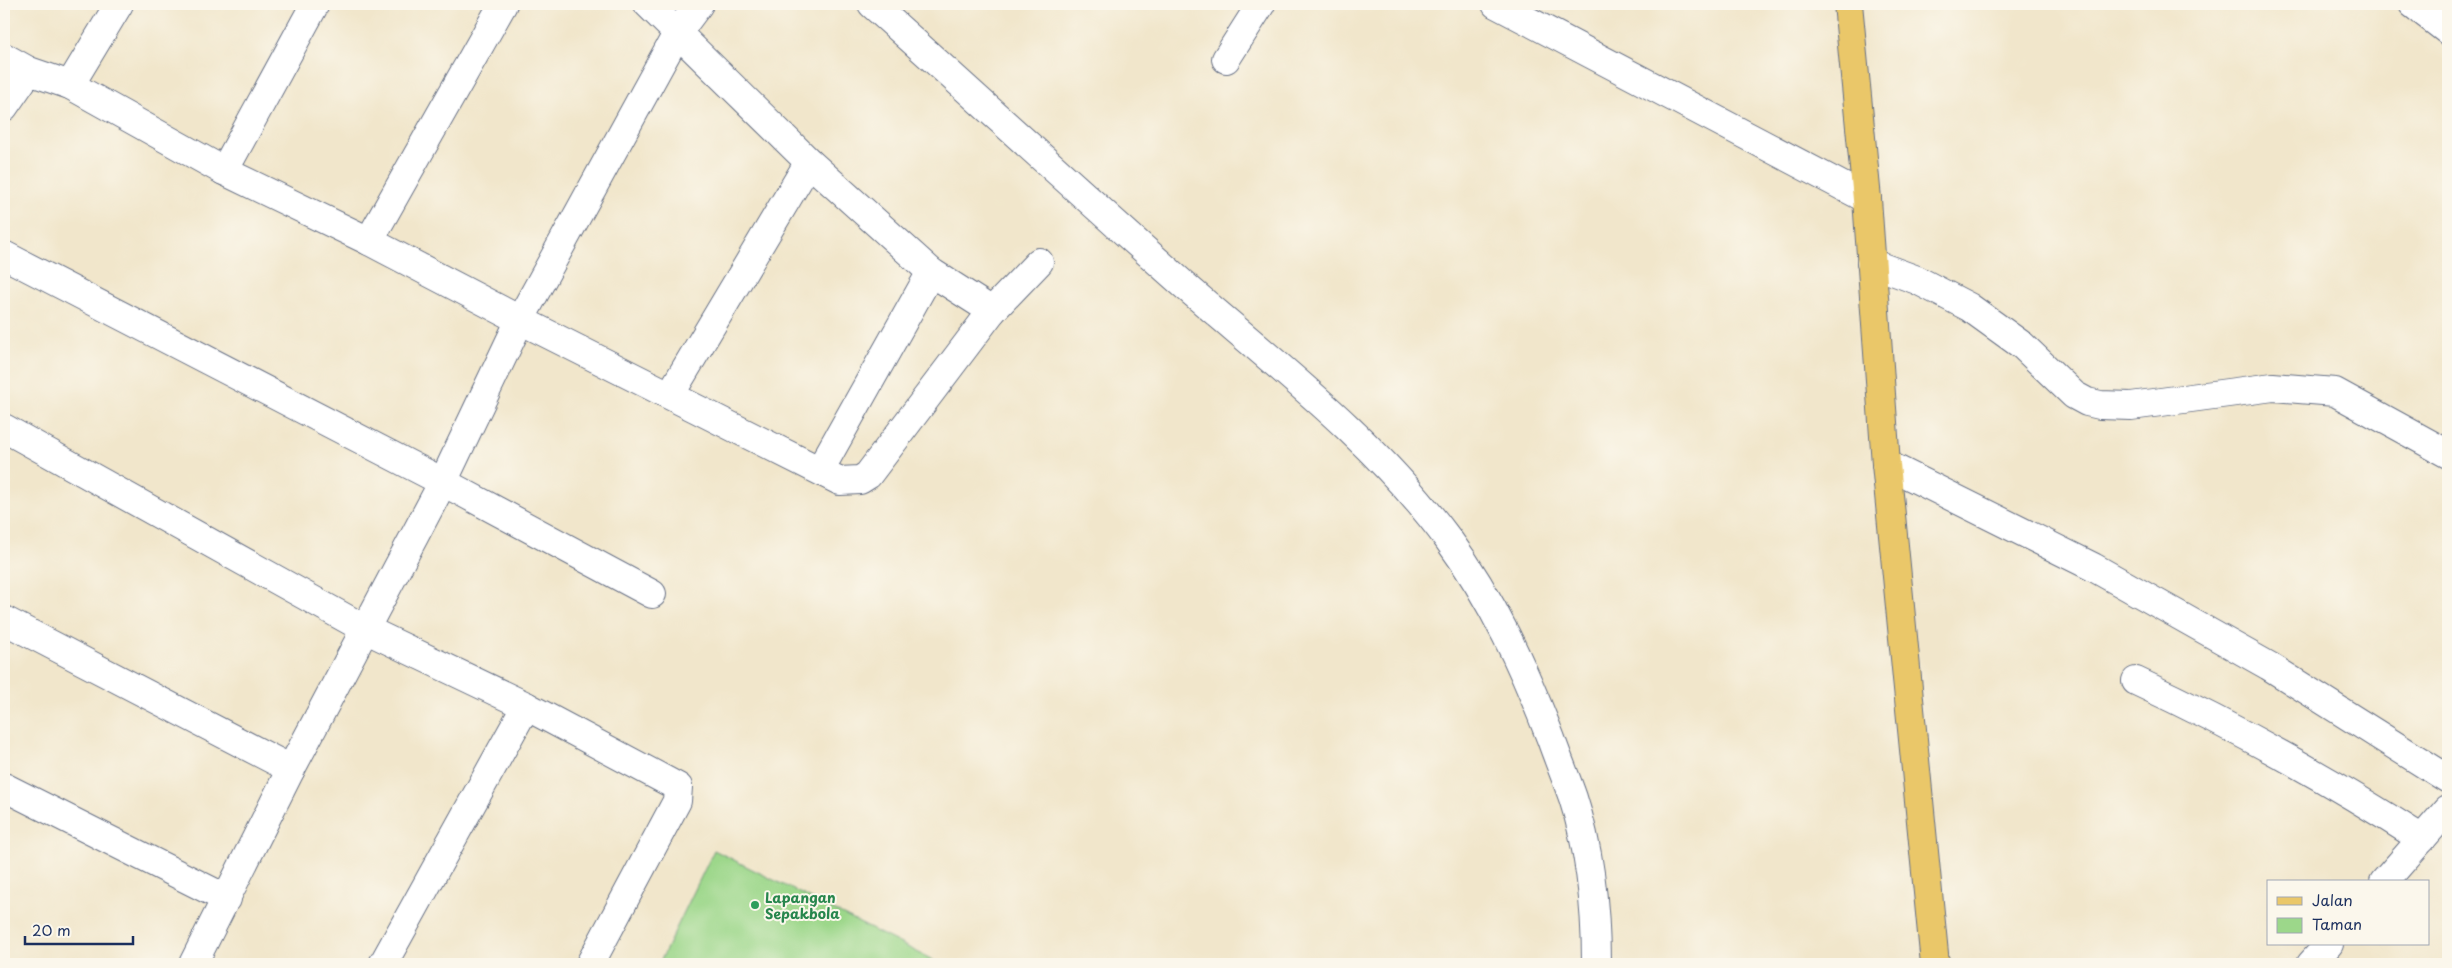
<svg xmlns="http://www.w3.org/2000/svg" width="2452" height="968" viewBox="0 0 2452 968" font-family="'Playpen Sans',sans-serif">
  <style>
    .green { fill: #9cd78a; stroke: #5c8374 }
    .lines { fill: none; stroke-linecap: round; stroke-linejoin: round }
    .minor-casing { stroke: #666f84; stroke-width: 30 }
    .major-casing { stroke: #666f84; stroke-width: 30 }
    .minor { stroke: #fff; stroke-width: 28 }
    .major { stroke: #eac769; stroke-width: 28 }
    .leisure-dot { fill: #2e9e5b; stroke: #fbf7ec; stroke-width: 2 }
    .labels { text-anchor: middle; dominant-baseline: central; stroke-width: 4; stroke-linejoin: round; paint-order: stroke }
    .leisure-label { font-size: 14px; font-weight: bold; fill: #27864d; stroke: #fbf7ec; text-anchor: start }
  </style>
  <rect width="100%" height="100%" fill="#fbf7ec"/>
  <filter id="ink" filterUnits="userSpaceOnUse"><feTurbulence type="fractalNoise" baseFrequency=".02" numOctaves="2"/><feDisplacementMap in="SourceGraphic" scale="10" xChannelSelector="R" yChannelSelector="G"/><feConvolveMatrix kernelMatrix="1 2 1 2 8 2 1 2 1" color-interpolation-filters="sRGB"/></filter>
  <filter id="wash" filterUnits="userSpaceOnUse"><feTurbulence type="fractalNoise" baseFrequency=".0096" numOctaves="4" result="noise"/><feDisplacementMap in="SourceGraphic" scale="20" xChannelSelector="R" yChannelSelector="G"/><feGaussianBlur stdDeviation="1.12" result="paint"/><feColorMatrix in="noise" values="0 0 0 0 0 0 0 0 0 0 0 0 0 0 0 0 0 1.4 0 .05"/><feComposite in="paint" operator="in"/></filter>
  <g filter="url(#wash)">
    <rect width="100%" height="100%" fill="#f1e6cb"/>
    <path class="green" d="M714,850L933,960L938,964H659Z"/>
  </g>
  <g filter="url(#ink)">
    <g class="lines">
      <defs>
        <g id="minor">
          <path d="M872,4C976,97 1079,192 1183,284C1276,365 1375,440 1448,539C1493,600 1524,669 1551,739C1558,759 1566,778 1573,798C1590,850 1596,909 1596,964"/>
          <path d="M1496,4L1867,199"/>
          <path d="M2413,4L2448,31"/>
          <path d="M4,57L29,71L70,85L224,171L369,241L520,320L840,481L860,480L868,475L992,311L931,272L809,162L648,4"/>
          <path d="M1226,59L1261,4"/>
          <path d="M70,85L119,4"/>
          <path d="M4,107L29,71"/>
          <path d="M224,171L315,4"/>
          <path d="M369,241L503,4"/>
          <path d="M4,255L443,482L652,594"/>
          <path d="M1871,263L1917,280L1969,307L2023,346L2074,395L2087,402L2100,405L2131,406L2273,387L2335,392L2448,454"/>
          <path d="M992,311L1039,262"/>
          <path d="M670,395L809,162"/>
          <path d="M4,428L365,629L526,706L678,787L677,801L590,964"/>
          <path d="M1886,464L2093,567L2269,666L2448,779"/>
          <path d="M820,470L931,272"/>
          <path d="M4,620L291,769"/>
          <path d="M2136,681C2235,727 2330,780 2422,839"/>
          <path d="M4,787L227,899"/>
          <path d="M2384,882L2448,809"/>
          <path d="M193,964L291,769L443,482L520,320L678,32L699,4"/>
          <path d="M383,964L526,706"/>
          <path d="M2311,964L2329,944"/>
        </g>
        <path id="major" d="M1848,4L1867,199L1886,464L1935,964"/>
      </defs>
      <use href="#minor" class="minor-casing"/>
      <use href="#major" class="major-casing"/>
      <use href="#minor" class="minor"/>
      <use href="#major" class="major"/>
    </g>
  </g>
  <circle class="leisure-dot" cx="755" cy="905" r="5"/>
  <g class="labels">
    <g class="leisure-label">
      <text x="765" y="897">Lapangan<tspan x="765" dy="16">Sepakbola</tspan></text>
    </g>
  </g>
  <rect width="2452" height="968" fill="none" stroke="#fbf7ec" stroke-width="20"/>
  <rect x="2267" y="880" width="162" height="65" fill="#fbf7ec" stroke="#a1a7b3"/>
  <rect x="2277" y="897" width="25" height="8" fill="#eac769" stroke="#a1a7b3"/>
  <text x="2312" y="906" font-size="15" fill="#1b2f5e">Jalan</text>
  <rect x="2277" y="918" width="25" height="15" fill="#9cd78a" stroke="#a1a7b3"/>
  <text x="2312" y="930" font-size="15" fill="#1b2f5e">Taman</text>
  <path d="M25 936v8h108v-8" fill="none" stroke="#1b2f5e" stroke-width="2.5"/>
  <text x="32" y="936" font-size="15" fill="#1b2f5e" stroke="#fbf7ec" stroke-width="4" paint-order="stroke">20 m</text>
</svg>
